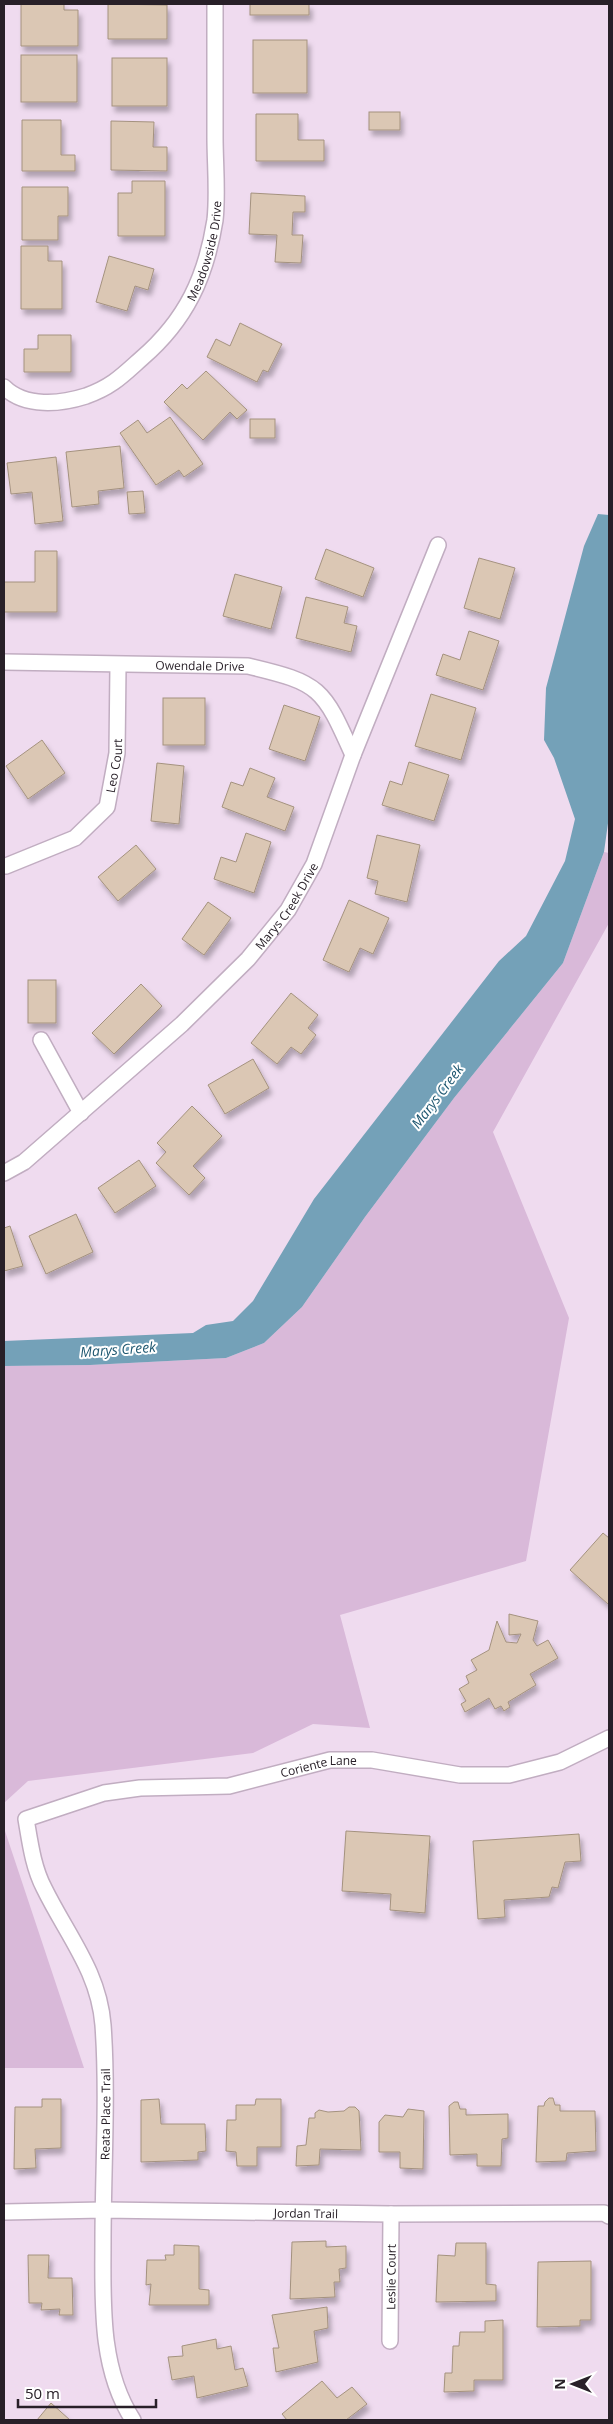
<svg xmlns="http://www.w3.org/2000/svg" width="613" height="2424" viewBox="0 0 613 2424" font-family="'Open Sans',sans-serif">
  <style>
    .green { fill: #d9b9d9 }
    .water { fill: #74a1b8 }
    .building { fill: #dbc7b4; stroke: #a4927f; filter: url(#shadow) }
    .lines { fill: none; stroke-linecap: round; stroke-linejoin: round }
    .minor-casing { stroke: #c1adc1; stroke-width: 18 }
    .minor { stroke: #fff; stroke-width: 15 }
    .labels { text-anchor: middle; dominant-baseline: central; stroke-width: 4; stroke-linejoin: round; paint-order: stroke }
    .street-label { font-size: 12px; fill: #282028; stroke: #fff }
    .water-label { font-size: 14px; font-style: italic; fill: #1e5770; stroke: #fff }
  </style>
  <defs>
    <filter id="shadow"><feDropShadow dx="3" dy="5.5" stdDeviation="2.5" flood-color="#0004"/></filter>
  </defs>
  <rect width="100%" height="100%" fill="#efdbef"/>
  <g class="green">
    <path d="M604,852L609,853V923L493,1132L569,1318L526,1561L340,1615L370,1728L313,1724L253,1753L28,1781L4,1803V1366L90,1365L226,1358L264,1343L302,1307L365,1217L454,1098L563,963Z"/>
    <path d="M4,1828L84,2068H4Z"/>
  </g>
  <path class="water" d="M598,514L609,515V816L604,852L563,963L454,1098L365,1217L302,1307L264,1343L226,1358L90,1365L4,1366V1341L193,1333L206,1325L233,1321L253,1301L314,1199L499,961L526,936L565,861L575,819L554,758L544,740L546,688L584,546Z"/>
  <g class="building">
    <path d="M21,4H64V10H78V46H21Z"/>
    <path d="M108,4L167,5V39H108Z"/>
    <rect x="250" y="4" width="59" height="11"/>
    <rect x="253" y="40" width="54" height="53"/>
    <rect x="21" y="55" width="56" height="47"/>
    <rect x="112" y="58" width="55" height="48"/>
    <rect x="369" y="112" width="31" height="18"/>
    <path d="M256,114H298V140H324V161H256Z"/>
    <path d="M22,120H61V155H75V171H22Z"/>
    <path d="M111,121L154,122L153,147H167V171L111,170Z"/>
    <path d="M132,181H165V236H118V193H132Z"/>
    <path d="M22,187H68V216H58V240H22Z"/>
    <path d="M251,193L305,196V212H293L292,235H303L301,263L275,262L277,235L249,234Z"/>
    <path d="M21,246H48V261H62V309H21Z"/>
    <path d="M109,256L154,269L148,290L135,286L127,311L96,302Z"/>
    <path d="M240,323L282,344L268,372L263,370L257,382L207,357L216,339L230,346Z"/>
    <path d="M38,335H71V372H24V349H38Z"/>
    <path d="M206,371L247,410L237,419L230,412L203,440L164,402L182,384L187,389Z"/>
    <path d="M170,417L203,464L184,477L179,470L156,485L120,433L138,420L147,433Z"/>
    <rect x="250" y="419" width="25" height="19"/>
    <path d="M120,446L124,488L98,491L99,504L72,507L66,452Z"/>
    <path d="M56,457L63,521L35,524L32,492L11,494L7,463Z"/>
    <path d="M143,491L145,513L129,514L127,492Z"/>
    <path d="M326,549L374,568L363,597L315,579Z"/>
    <path d="M35,551H57V612H4V582H35Z"/>
    <path d="M479,558L515,568L500,619L464,608Z"/>
    <path d="M235,574L282,587L271,629L223,616Z"/>
    <path d="M306,597L348,607L344,623L357,626L351,652L296,638Z"/>
    <path d="M469,631L499,641L483,690L436,675L443,654L460,660Z"/>
    <path d="M431,694L476,708L461,760L415,746Z"/>
    <rect x="163" y="698" width="42" height="47"/>
    <path d="M284,705L320,717L305,761L269,749Z"/>
    <path d="M42,740L65,773L28,799L6,766Z"/>
    <path d="M409,762L449,775L434,821L382,805L390,781L402,785Z"/>
    <path d="M157,763L184,766L179,824L151,821Z"/>
    <path d="M250,768L275,778L267,797L294,807L285,831L222,807L231,782L243,786Z"/>
    <path d="M246,833L271,842L254,893L214,879L221,857L236,862Z"/>
    <path d="M377,835L420,845L407,902L375,894L378,881L367,878Z"/>
    <path d="M136,845L156,869L118,901L98,877Z"/>
    <path d="M349,900L389,918L373,954L360,948L349,972L323,960Z"/>
    <path d="M208,902L231,918L204,955L182,939Z"/>
    <rect x="28" y="980" width="28" height="43"/>
    <path d="M141,984L162,1006L114,1054L92,1033Z"/>
    <path d="M291,993L318,1015L308,1028L316,1035L301,1054L291,1047L277,1064L251,1043Z"/>
    <path d="M253,1059L269,1088L225,1114L208,1085Z"/>
    <path d="M192,1106L222,1136L193,1166L205,1178L189,1195L156,1163L166,1152L157,1143Z"/>
    <path d="M139,1160L156,1186L115,1213L98,1188Z"/>
    <path d="M76,1214L93,1252L46,1274L29,1236Z"/>
    <path d="M10,1226L23,1266L4,1271V1228Z"/>
    <path d="M603,1533L609,1538V1605L570,1570Z"/>
    <path d="M509,1614L538,1621L533,1640L537,1646L548,1640L558,1658L530,1674L536,1685L508,1702L510,1707L504,1711L501,1706L495,1709L489,1698L465,1712L461,1704L466,1701L459,1689L469,1683L466,1676L477,1670L471,1660L489,1650L497,1621L506,1642L517,1643L521,1634L509,1635Z"/>
    <path d="M346,1831L430,1836L425,1913L390,1910L391,1894L342,1891Z"/>
    <path d="M579,1834L581,1861L565,1862L558,1888L552,1887L549,1897L504,1900L505,1917L478,1919L473,1841Z"/>
    <path d="M549,2098H553L555,2105H560V2111H595L596,2151L567,2153L566,2161L536,2162L538,2106H544L545,2102Z"/>
    <path d="M42,2099H61V2148L35,2149L36,2168L14,2169L15,2107H42Z"/>
    <path d="M159,2099L161,2124H205L206,2151L198,2152V2160L141,2162V2100Z"/>
    <path d="M256,2099H281V2147H257V2166H237L236,2152L226,2151L227,2120H236V2105H255Z"/>
    <path d="M454,2102H458L460,2109H466V2115L508,2114V2138L502,2139L501,2166H477V2154L450,2155L449,2106Z"/>
    <path d="M349,2107H355L359,2111L361,2150L320,2149L319,2165L296,2166L297,2146L306,2145L309,2118H315V2113L319,2110L328,2112L344,2111Z"/>
    <path d="M408,2109L424,2111L423,2169L400,2168V2152H379V2122L385,2115L403,2117Z"/>
    <path d="M326,2241V2247L346,2246V2268L339,2269L340,2282H334L335,2297L290,2299L292,2242Z"/>
    <path d="M456,2243H486V2284L496,2285V2301L436,2302L438,2255L455,2256Z"/>
    <path d="M174,2245L199,2246V2289L209,2290V2305H149L151,2284L146,2285L147,2260H166L165,2255H174Z"/>
    <path d="M28,2255H49L48,2278H72L73,2315H59L60,2309L41,2310L42,2303H29Z"/>
    <path d="M591,2261V2320H580V2326L537,2327L538,2262Z"/>
    <path d="M327,2307L328,2328L314,2331L318,2362L276,2372L273,2348H279L272,2315Z"/>
    <path d="M503,2320V2380H474V2391L444,2392L445,2373H452L453,2346H459L460,2332H485V2321Z"/>
    <path d="M216,2339L217,2349L231,2346L235,2370L243,2368L248,2386L197,2398L194,2376L172,2380L168,2357L183,2356L182,2346Z"/>
    <path d="M322,2381L337,2398L352,2387L367,2404L346,2420H287L282,2414Z"/>
    <path d="M51,2403L70,2420H37Z"/>
  </g>
  <g class="lines">
    <defs>
      <g id="minor">
        <path id="s1" d="M4,387C25,408 61,404 86,396C112,387 123,375 142,358C186,320 206,277 215,220C218,194 215,164 215,137C215,92 215,48 215,4"/>
        <path id="s2" d="M4,662L248,666C321,683 323,688 353,755"/>
        <path id="s3" d="M6,866L75,838L107,807L117,753L118,666"/>
        <path d="M41,1040L81,1113"/>
        <path id="s4" d="M4,1173L24,1162L182,1024L248,959L288,910L314,864L353,755L438,545"/>
        <path id="s5" d="M4,2212L103,2210L391,2214L604,2213L609,2216"/>
        <path id="s6" d="M390,2341L391,2214"/>
        <path id="s7" d="M133,2420C99,2368 103,2300 103,2241C103,2171 108,2094 103,2025C99,1972 67,1935 44,1888C33,1867 30,1842 26,1819L104,1793L140,1788L229,1786L330,1760H372L460,1775H509L560,1762L609,1738"/>
      </g>
    </defs>
    <use href="#minor" class="minor-casing"/>
    <use href="#minor" class="minor"/>
  </g>
  <g class="labels">
    <g class="street-label">
      <text stroke="none"><textPath href="#s1" startOffset="282">Meadowside Drive</textPath></text>
      <text stroke="none"><textPath href="#s2" startOffset="196">Owendale Drive</textPath></text>
      <text stroke="none"><textPath href="#s3" startOffset="161">Leo Court</textPath></text>
      <text stroke="none"><textPath href="#s4" startOffset="391">Marys Creek Drive</textPath></text>
      <text stroke="none"><textPath href="#s7" startOffset="922">Coriente Lane</textPath></text>
      <text stroke="none"><textPath href="#s7" startOffset="311">Reata Place Trail</textPath></text>
      <text stroke="none"><textPath href="#s5" startOffset="302">Jordan Trail</textPath></text>
      <text stroke="none"><textPath href="#s6" startOffset="64">Leslie Court</textPath></text>
    </g>
    <g class="water-label">
      <text transform="translate(437 1096) rotate(-53)">Marys Creek</text>
      <text transform="translate(118 1349) rotate(-4)">Marys Creek</text>
    </g>
  </g>
  <rect width="613" height="2424" fill="none" stroke="#282028" stroke-width="10"/>
  <g transform="translate(573 2384) rotate(270)" stroke="#ffffff" stroke-width="4" paint-order="stroke">
  <path d="M0-4L9 19L0 12L-9 19Z" fill="#282028"/>
  <text y="-8" font-size="14" font-weight="bold" text-anchor="middle" fill="#282028">N</text>
  </g>
  <path d="M18 2399v8h138v-8" fill="none" stroke="#282028" stroke-width="2.5"/>
  <text x="25" y="2399" font-size="15" fill="#282028" stroke="#ffffff" stroke-width="4" paint-order="stroke">50 m</text>
</svg>
